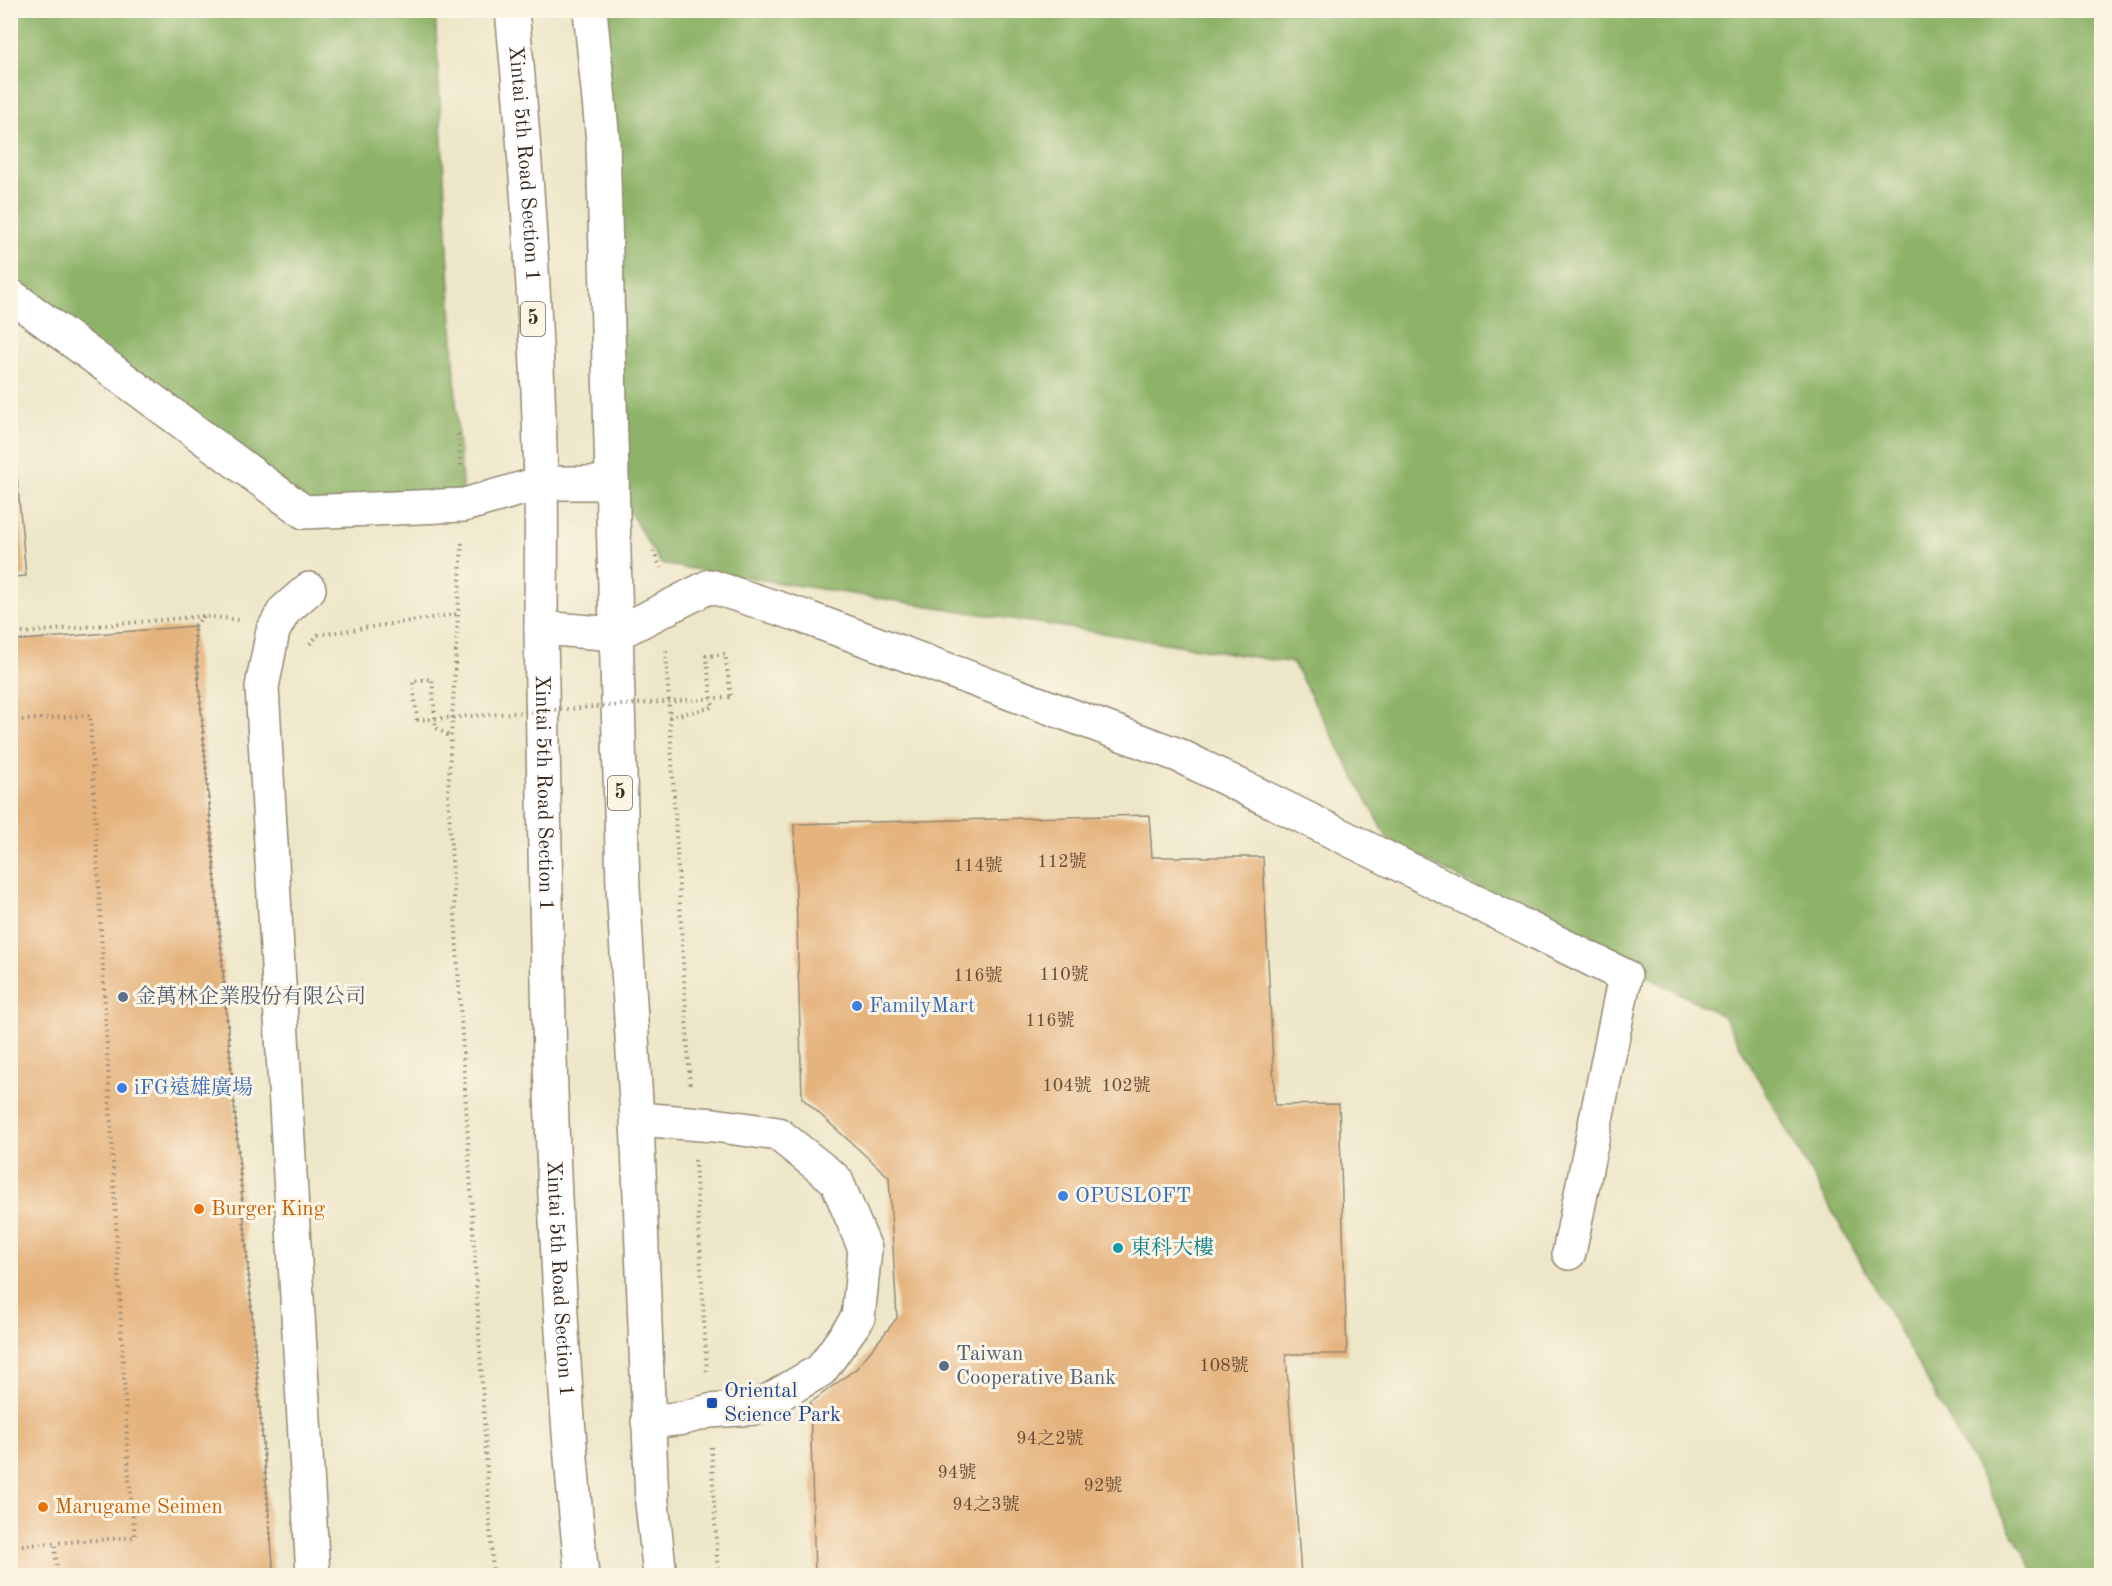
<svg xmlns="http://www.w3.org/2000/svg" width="2112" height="1586" viewBox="0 0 2112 1586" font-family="'Old Standard TT','Noto Serif TC',serif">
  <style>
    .forest { fill: #8db368; stroke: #646e43; stroke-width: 1.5 }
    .building { fill: #e5b37d }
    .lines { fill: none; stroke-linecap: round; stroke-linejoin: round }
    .minor-casing { stroke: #948873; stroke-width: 36 }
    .major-casing { stroke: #948873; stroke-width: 36 }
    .path { stroke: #948873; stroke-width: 4; stroke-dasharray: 1.5 4.5; stroke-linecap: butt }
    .minor { stroke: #fff; stroke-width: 33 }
    .major { stroke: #fff; stroke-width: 33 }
    .path-bridge { stroke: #948873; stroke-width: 4; stroke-dasharray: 1.5 4.5; stroke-linecap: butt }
    .service-dot { fill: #5c6f8a; stroke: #fcf5e5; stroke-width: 2 }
    .shop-dot { fill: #3f7fe0; stroke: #fcf5e5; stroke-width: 2 }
    .food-dot { fill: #e8710a; stroke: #fcf5e5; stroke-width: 2 }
    .culture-dot { fill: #0f9aa8; stroke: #fcf5e5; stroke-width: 2 }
    .transit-dot { fill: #1a4fb4; stroke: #fcf5e5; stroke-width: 2 }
    .labels { text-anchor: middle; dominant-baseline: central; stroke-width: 6; stroke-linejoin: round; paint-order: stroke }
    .number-label { font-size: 18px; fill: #664c36 }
    .shield { fill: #fcf5e5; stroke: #75675a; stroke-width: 1.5 }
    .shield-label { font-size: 20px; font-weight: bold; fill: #3b2a1e }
    .street-label { font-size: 21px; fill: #3b2a1e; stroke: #fcf5e5 }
    .service-label { font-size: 21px; fill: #4e5e75; stroke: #fcf5e5; text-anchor: start }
    .shop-label { font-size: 21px; fill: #366cbe; stroke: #fcf5e5; text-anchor: start }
    .food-label { font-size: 21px; fill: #c56008; stroke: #fcf5e5; text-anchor: start }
    .culture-label { font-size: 21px; fill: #0d838f; stroke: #fcf5e5; text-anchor: start }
    .transit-label { font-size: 21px; fill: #164399; stroke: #fcf5e5; text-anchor: start }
  </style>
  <rect width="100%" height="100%" fill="#fcf5e5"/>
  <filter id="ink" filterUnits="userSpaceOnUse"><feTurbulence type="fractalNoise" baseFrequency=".0167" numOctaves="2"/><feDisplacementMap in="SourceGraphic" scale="12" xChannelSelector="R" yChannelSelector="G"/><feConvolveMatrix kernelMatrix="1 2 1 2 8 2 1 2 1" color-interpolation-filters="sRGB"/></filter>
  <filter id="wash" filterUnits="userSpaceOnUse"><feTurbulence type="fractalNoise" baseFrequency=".008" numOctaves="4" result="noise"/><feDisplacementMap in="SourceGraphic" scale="24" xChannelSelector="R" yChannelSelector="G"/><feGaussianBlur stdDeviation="1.35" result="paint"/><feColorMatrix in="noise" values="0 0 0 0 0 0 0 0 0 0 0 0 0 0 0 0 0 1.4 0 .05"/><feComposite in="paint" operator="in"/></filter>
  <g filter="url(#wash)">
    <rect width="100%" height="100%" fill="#ede6c8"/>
    <g class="forest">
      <path d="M10,11H435L458,434L464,505L304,512L11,295Z"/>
      <path d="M590,11H2101V1575H2036L1723,1016L1389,841L1293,663L661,564L612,483Z"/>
    </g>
    <g id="blocks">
      <g class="building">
        <path d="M10,400L26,576L10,577Z"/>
        <path d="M194,626L274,1576H10V641Z"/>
        <path d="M1149,815L1152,857H1263L1275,1105L1339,1104L1347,1354H1286L1301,1576H815L810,1403L857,1368L897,1318L889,1177L802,1098L794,824Z"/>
      </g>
    </g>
  </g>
  <g filter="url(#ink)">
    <use href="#blocks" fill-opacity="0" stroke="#948873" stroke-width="1.5"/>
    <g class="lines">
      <defs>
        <g id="minor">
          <path d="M10,295L304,512L464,505L541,483H612"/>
          <path d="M309,589L284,611L273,631L262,687L313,1576"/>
          <path d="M616,634L710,586L802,616L1178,755L1625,976L1569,1253"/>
          <path d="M637,1119L714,1125L778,1134L836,1180L865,1249L858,1318L821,1370L756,1408L709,1411L684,1418L648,1422"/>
        </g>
        <g id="major">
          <path id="s1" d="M512,10C527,167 537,325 541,482C542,532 541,582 541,632C547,946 549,1262 582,1576"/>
          <path d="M590,10L603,141L623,887L637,1119L652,1503L660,1576"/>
          <path d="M541,628L616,634"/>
        </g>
      </defs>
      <use href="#minor" class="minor-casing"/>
      <use href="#major" class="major-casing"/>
      <g class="path">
        <path d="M458,434L461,467"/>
        <path d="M462,543L448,792L493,1576"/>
        <path d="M653,551L661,568"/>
        <path d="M204,616L194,626L271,1542"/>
        <path d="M10,634L204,616L240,620"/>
        <path d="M310,644L318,635L457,614"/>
        <path d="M666,651L690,1087"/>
        <path d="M669,717L713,707L706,656L725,654L731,697"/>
        <path d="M417,720L413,681L432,679L436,728L449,736"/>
        <path d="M10,721L90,715L129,1478L135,1537L55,1543"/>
        <path d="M695,1160L707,1374"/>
        <path d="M711,1447L718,1576"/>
        <path d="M10,1546L55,1543L57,1576"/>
      </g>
      <use href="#minor" class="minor"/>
      <use href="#major" class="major"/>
      <path class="path-bridge" d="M417,720L731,697"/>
    </g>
  </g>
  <g class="service-dot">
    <circle cx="123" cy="997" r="6"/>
    <circle cx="944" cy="1366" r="6"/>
  </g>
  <g class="shop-dot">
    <circle cx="857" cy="1006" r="6"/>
    <circle cx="122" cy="1088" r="6"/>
    <circle cx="1063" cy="1196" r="6"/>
  </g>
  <g class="food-dot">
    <circle cx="199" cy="1209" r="6"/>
    <circle cx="43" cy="1507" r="6"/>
  </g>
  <circle class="culture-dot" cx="1118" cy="1248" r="6"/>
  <rect class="transit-dot" x="706" y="1397" width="12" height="12" rx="3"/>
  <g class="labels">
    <g class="number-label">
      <text x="1062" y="862">112號</text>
      <text x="978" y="866">114號</text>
      <text x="1064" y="975">110號</text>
      <text x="978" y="976">116號</text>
      <text x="1050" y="1021">116號</text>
      <text x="1067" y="1086">104號</text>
      <text x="1126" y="1086">102號</text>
      <text x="1224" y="1366">108號</text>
      <text x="1050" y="1439">94之2號</text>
      <text x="957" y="1473">94號</text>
      <text x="1103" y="1486">92號</text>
      <text x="986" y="1505">94之3號</text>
    </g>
    <g class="shield">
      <rect x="521" y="302" width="24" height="34" rx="4.5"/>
      <rect x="608" y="776" width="24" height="34" rx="4.5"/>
    </g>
    <g class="shield-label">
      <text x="533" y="319">5</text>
      <text x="620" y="793">5</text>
    </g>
    <g class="street-label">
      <text stroke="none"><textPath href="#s1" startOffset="154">Xintai 5th Road Section 1</textPath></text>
      <text stroke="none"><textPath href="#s1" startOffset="784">Xintai 5th Road Section 1</textPath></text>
      <text stroke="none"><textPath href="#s1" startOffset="1270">Xintai 5th Road Section 1</textPath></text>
    </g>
    <g class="service-label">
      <text x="135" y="997">金萬林企業股份有限公司</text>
      <text x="956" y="1354">Taiwan<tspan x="956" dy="24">Cooperative Bank</tspan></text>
    </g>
    <g class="shop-label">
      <text x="869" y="1006">FamilyMart</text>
      <text x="134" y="1088">iFG遠雄廣場</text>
      <text x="1075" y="1196">OPUSLOFT</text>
    </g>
    <g class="food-label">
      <text x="211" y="1209">Burger King</text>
      <text x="55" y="1507">Marugame Seimen</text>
    </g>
    <g class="culture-label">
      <text x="1130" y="1248">東科大樓</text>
    </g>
    <g class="transit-label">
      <text x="724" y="1391">Oriental<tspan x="724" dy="24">Science Park</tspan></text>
    </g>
  </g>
  <rect width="2112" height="1586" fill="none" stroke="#fcf5e5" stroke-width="36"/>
</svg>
